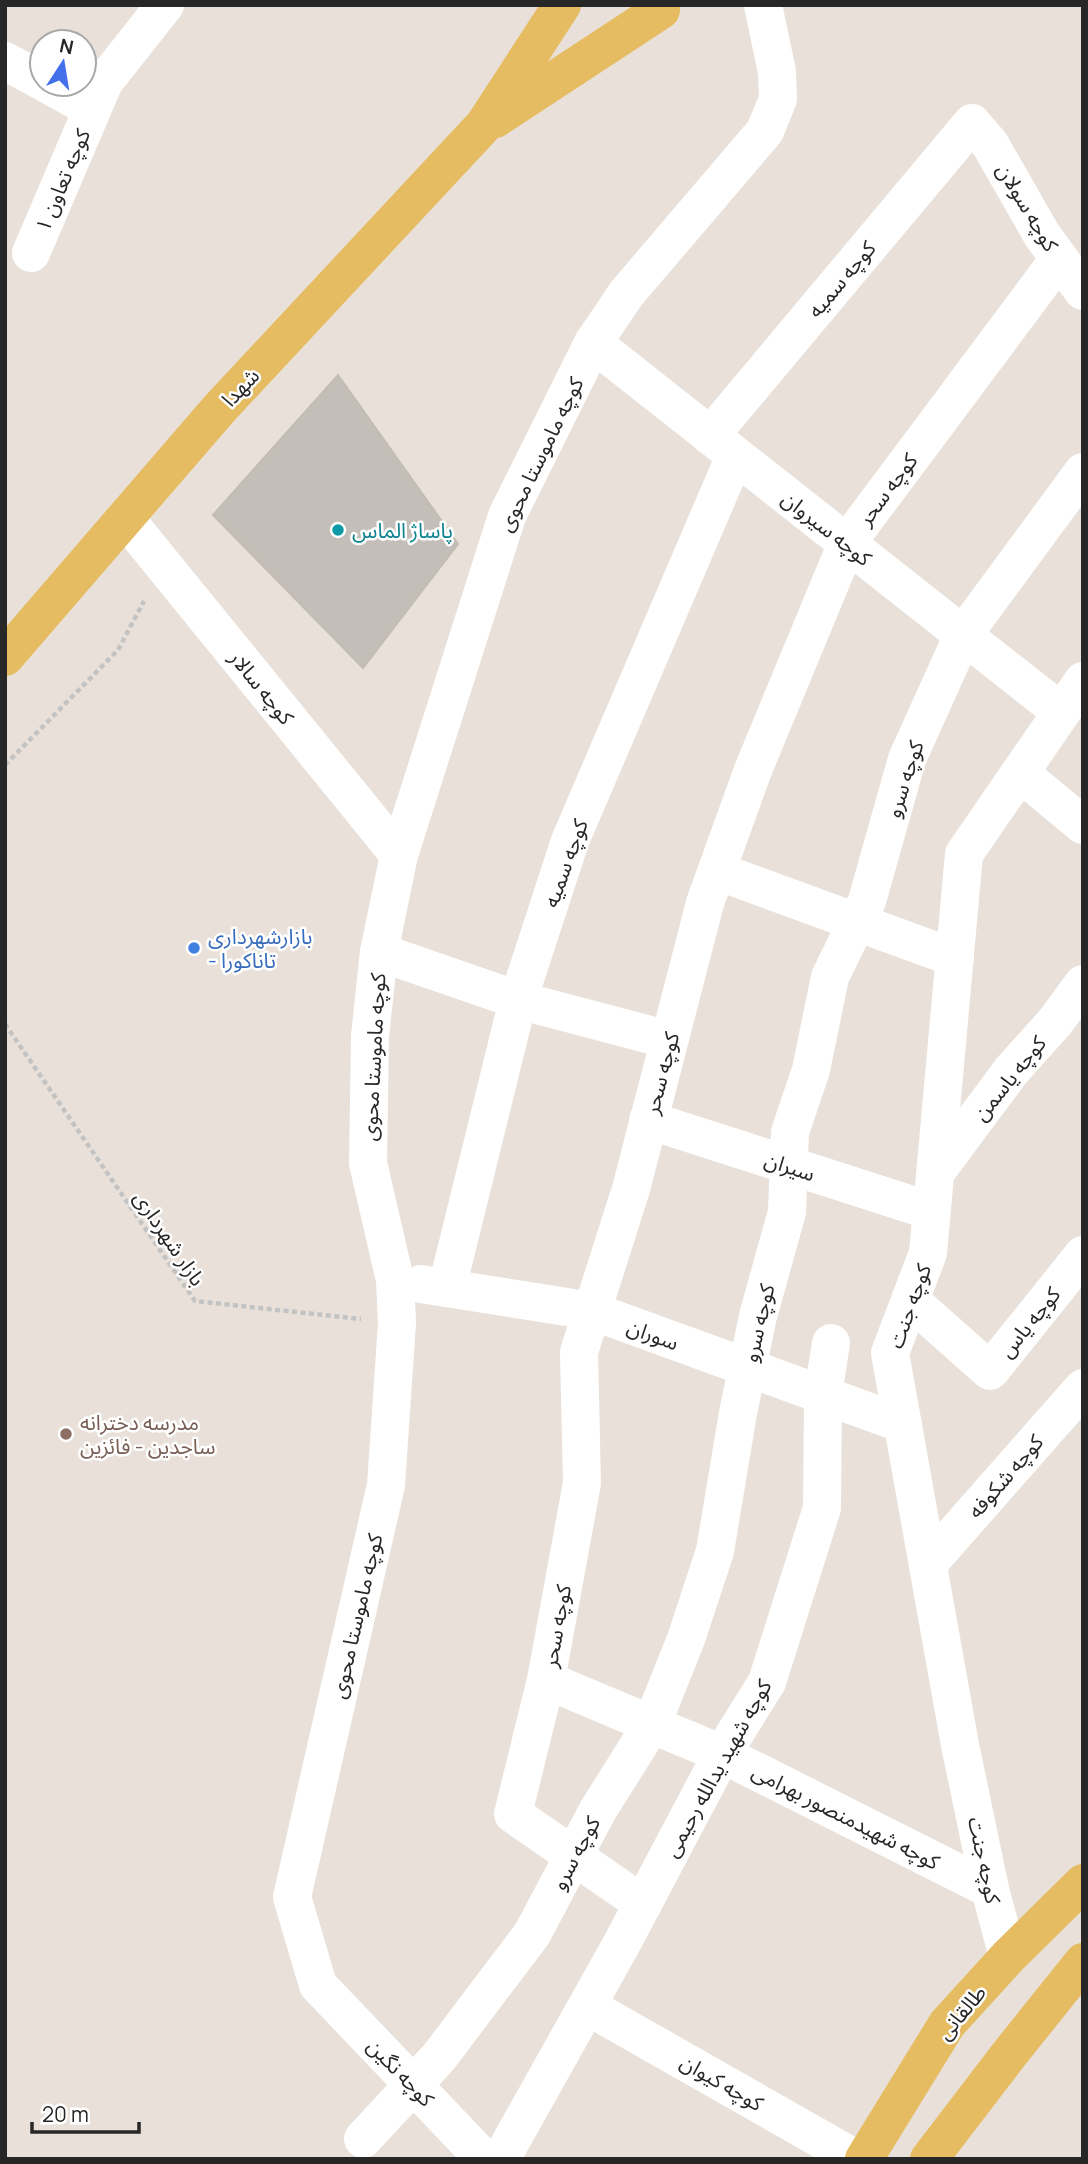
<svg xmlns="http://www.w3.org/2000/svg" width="1088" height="2164" viewBox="0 0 1088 2164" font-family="Manrope,'Noto Sans Arabic',sans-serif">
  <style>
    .building { fill: #c4beb9; stroke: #c3bcb3; stroke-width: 2 }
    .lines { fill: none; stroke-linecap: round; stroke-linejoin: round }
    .path { stroke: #c3c3c3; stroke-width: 4.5; stroke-dasharray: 5 3.5; stroke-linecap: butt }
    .minor { stroke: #fff; stroke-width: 38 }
    .major { stroke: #e5bc62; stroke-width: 38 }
    .culture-dot { fill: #0f9aa8; stroke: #fff; stroke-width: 2.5 }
    .shop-dot { fill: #3f7fe0; stroke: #fff; stroke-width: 2.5 }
    .education-dot { fill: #8d6e63; stroke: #fff; stroke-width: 2.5 }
    .labels { text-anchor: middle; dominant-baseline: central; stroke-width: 5; stroke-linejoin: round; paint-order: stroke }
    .street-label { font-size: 21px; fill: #272727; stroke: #fff }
    .culture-label { font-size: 21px; fill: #0d838f; stroke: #fff; text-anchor: start }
    .shop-label { font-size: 21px; fill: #366cbe; stroke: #fff; text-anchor: start }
    .education-label { font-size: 21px; fill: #785e54; stroke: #fff; text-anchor: start }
  </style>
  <rect width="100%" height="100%" fill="#e9e1d9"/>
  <path class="building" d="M338,375L458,544L363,668L213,515Z"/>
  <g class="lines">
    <g class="path">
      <path d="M5,765L118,650L144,601"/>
      <path d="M5,1024L195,1301L361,1319"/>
    </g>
    <g class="minor">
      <path d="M5,61L42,81"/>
      <path d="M47,84L92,109"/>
      <path d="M31,253L104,82L165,5"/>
      <path d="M593,343L1061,712"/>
      <path d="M710,436L972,123L990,144L1042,235L1083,291"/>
      <path d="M125,518L399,855"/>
      <path d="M1020,773L1083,825"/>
      <path d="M717,871L955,958"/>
      <path d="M379,952L518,1000L669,1040"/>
      <path d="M648,1120L931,1211"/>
      <path d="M936,1172L1011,1071L1055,1022L1083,984"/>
      <path d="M421,1284L592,1311L903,1424"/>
      <path d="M447,1288L518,1000L570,841L735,456"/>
      <path d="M910,1300L990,1371L1083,1255"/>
      <path d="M928,1564L1083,1388"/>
      <path d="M546,1680L722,1754L990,1889"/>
      <path d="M643,1904L513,1814L546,1680L582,1483L579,1352L631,1189L705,903L753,770L847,543L1059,259"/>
      <path d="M1008,1957L990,1889L960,1745L890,1353L928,1253L964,854L1083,681"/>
      <path d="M587,2006L856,2159"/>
      <path d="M363,2139L439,2057L532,1934L598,1810L652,1724L686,1639L715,1551L738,1413L758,1316L787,1212L790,1132L811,1070L830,977L867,901L907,759L963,635L1083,472"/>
      <path d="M484,2159L318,1985L292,1897L386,1485L397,1323L395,1280L368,1163L370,1036L379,952L399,855L507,516L593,343L626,294L765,131L778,99L777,72L763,5"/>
      <path d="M501,2159L621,1945L722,1754L767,1682L822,1508L823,1394L831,1343"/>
    </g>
    <g class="major">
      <path d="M495,119L661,10"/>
      <path d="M5,657L220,408L484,125L562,5"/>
      <path d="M864,2159L947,2024L1008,1957L1083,1883"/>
      <path d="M929,2159L1007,2057L1083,1962"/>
    </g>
  </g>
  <circle class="culture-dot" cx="338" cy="530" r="7"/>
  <circle class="shop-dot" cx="194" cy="948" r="7"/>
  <circle class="education-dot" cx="66" cy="1434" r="7"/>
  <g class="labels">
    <g class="street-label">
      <text transform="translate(62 180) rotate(-67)">کوچه تعاون ۱</text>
      <text transform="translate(1028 207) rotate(59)">کوچه سولان</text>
      <text transform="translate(841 279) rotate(-50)">کوچه سمیه</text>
      <text transform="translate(240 387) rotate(-47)">شهدا</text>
      <text transform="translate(540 454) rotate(-64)">کوچه ماموستا محوی</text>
      <text transform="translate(887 489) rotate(-53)">کوچه سحر</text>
      <text transform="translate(827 528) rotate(38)">کوچه سیروان</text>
      <text transform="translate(262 687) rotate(51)">کوچه سالار</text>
      <text transform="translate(904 779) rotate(-72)">کوچه سرو</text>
      <text transform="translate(565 863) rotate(-70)">کوچه سمیه</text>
      <text transform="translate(373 1057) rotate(-87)">کوچه ماموستا محوی</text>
      <text transform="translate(661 1073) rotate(-75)">کوچه سحر</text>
      <text transform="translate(1009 1078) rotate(-51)">کوچه یاسمن</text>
      <text transform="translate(790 1166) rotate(18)">سیران</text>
      <text transform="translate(170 1238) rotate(56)">بازار شهرداری</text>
      <text transform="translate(909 1306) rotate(-70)">کوچه جنت</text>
      <text transform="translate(1029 1322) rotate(-51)">کوچه یاس</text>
      <text transform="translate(758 1323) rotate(-77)">کوچه سرو</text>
      <text transform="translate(653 1334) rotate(20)">سوران</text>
      <text transform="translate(1005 1476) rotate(-49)">کوچه شکوفه</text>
      <text transform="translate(356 1616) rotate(-77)">کوچه ماموستا محوی</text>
      <text transform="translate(556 1626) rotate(-80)">کوچه سحر</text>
      <text transform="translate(717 1768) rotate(-61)">کوچه شهید یدالله رحیمی</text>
      <text transform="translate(846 1816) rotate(27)">کوچه شهیدمنصور بهرامی</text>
      <text transform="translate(575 1853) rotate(-62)">کوچه سرو</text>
      <text transform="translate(985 1860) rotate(78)">کوچه جنت</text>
      <text transform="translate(961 2012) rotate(-50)">طالقانی</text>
      <text transform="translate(401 2072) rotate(46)">کوچه نگین</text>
      <text transform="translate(722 2082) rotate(30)">کوچه کیوان</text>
    </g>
    <g class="culture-label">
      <text x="352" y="530">پاساژ الماس</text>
    </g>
    <g class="shop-label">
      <text x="208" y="936">بازارشهرداری<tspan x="208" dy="24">- تاناکورا</tspan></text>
    </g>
    <g class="education-label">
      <text x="80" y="1422">مدرسه دخترانه<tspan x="80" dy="24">ساجدین - فائزین</tspan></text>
    </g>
  </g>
  <rect width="1088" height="2164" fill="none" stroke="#272727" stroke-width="14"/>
  <g transform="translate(63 63) rotate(12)"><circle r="33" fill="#ffffff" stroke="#a9a9a9" stroke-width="2"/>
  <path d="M0-5L12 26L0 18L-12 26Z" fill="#4470eb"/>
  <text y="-10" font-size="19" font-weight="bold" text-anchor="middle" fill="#272727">N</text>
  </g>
  <path d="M32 2122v10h107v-10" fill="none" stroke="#272727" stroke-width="3.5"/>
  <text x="42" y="2122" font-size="21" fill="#272727" stroke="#ffffff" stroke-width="5" paint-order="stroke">20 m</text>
</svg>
